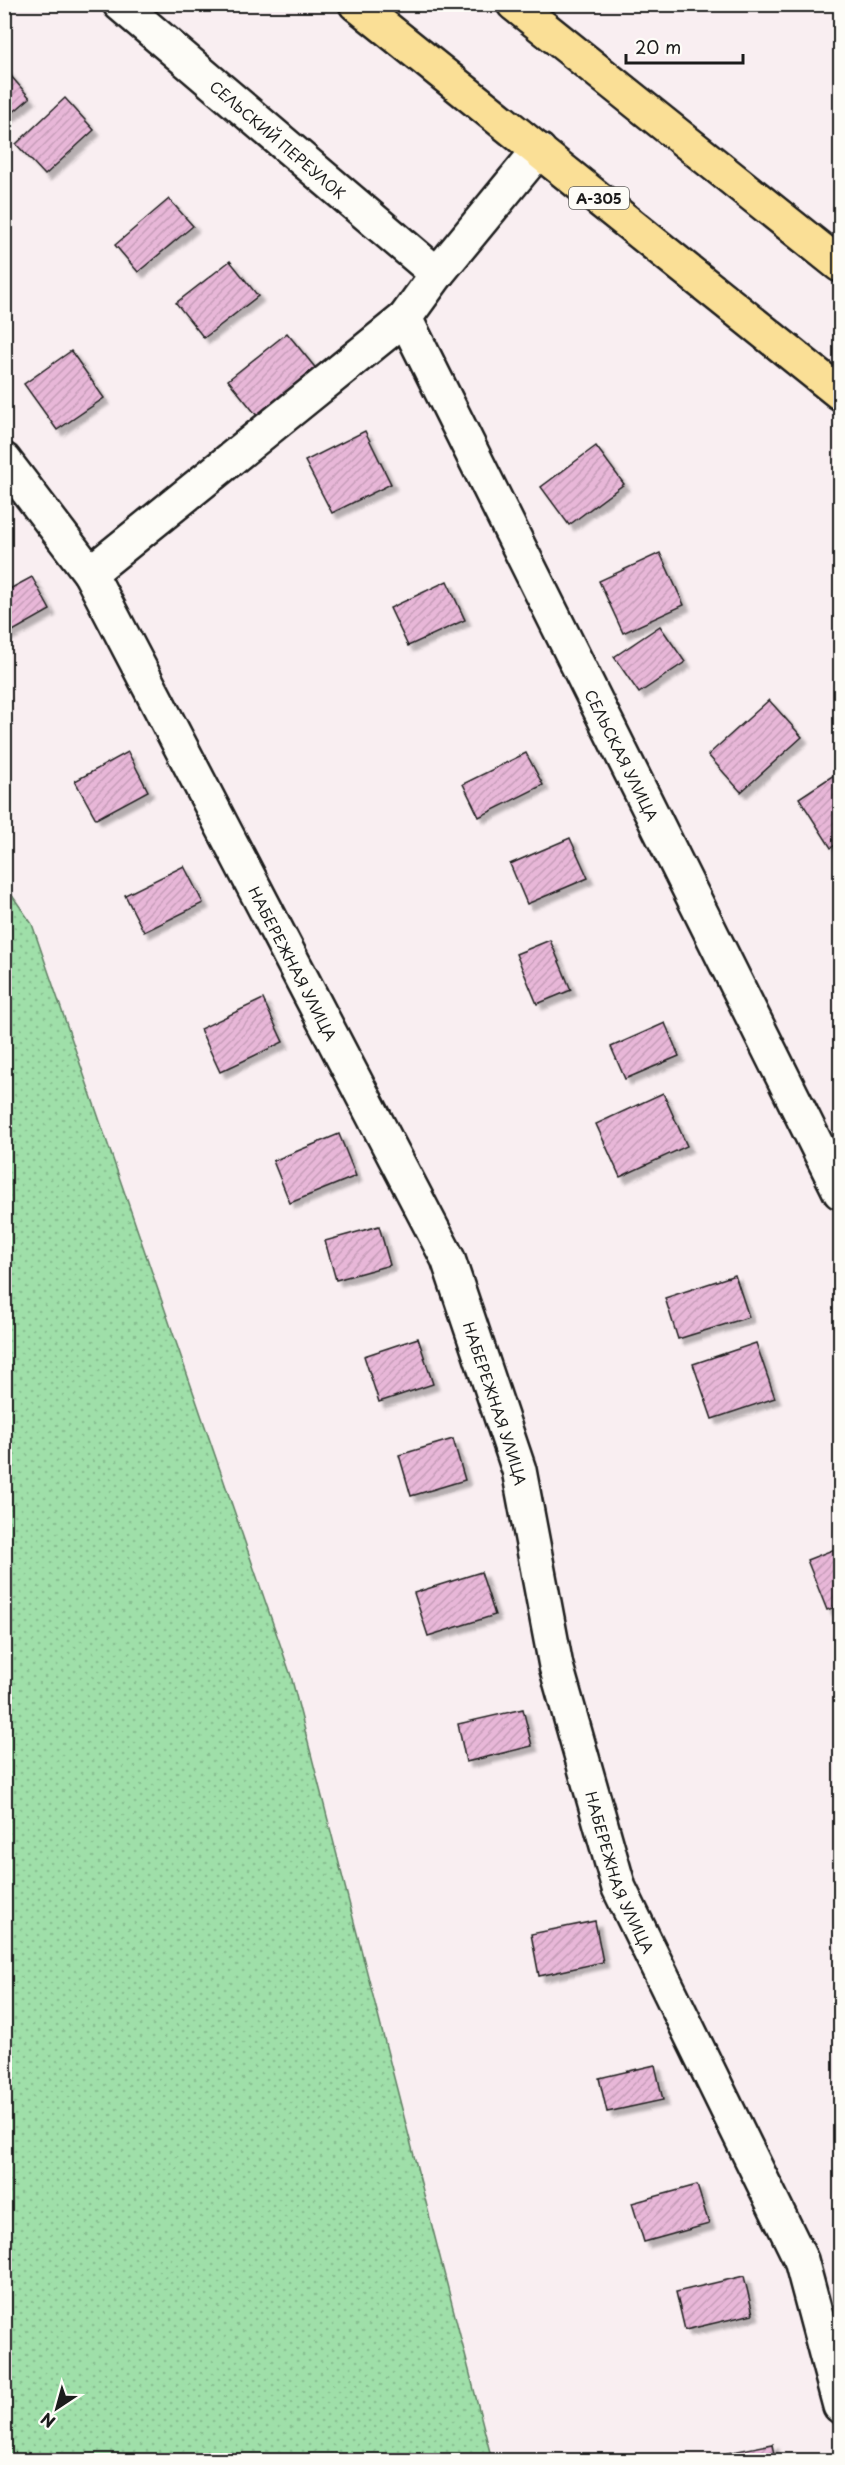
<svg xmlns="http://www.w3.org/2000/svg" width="845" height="2465" viewBox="0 0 845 2465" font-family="'Playpen Sans',sans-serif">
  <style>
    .green { fill: url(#green-dots); stroke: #5e7e62; stroke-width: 1.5 }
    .building { fill: url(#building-hatch); stroke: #1c1c1c; stroke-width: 1.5; filter: url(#shadow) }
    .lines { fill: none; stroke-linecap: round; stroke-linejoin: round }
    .minor-casing { stroke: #1c1c1c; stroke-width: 38 }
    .highway-casing { stroke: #1c1c1c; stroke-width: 38 }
    .minor { stroke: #fdfcf7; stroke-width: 33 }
    .highway { stroke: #fadf96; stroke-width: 33 }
    .labels { text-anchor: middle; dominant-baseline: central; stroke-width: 4.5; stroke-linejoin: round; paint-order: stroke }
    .shield { fill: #fdfcf7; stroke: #605f5e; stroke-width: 1.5 }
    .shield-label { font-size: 14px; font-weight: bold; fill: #1c1c1c }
    .street-label { font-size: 15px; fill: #1c1c1c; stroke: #fdfcf7 }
  </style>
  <defs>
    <pattern id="green-dots" width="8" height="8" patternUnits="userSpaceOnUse" patternTransform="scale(1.5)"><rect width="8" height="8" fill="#9fdfa9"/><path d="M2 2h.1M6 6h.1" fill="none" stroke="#88bf91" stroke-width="1.8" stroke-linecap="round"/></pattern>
    <pattern id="building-hatch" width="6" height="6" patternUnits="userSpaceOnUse" patternTransform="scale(1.5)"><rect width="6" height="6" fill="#e8b7d8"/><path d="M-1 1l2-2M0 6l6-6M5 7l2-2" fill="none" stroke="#c69db9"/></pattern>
    <filter id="shadow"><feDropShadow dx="5.5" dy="5.5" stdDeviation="1.5" flood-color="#0004"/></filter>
  </defs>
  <rect width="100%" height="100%" fill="#f9eef1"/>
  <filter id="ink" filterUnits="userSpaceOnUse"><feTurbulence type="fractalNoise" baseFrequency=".0167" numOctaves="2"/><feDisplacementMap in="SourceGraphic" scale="12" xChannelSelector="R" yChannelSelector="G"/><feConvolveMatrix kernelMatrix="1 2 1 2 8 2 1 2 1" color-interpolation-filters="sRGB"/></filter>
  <g filter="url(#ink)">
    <path class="green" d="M4,884L32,924L291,1676L492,2460H5Z"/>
    <g class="building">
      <path d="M4,68L30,98L4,120Z"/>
      <path d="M65,98L94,130L45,175L16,144Z"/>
      <path d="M169,199L193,226L138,272L115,245Z"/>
      <path d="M230,261L258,296L204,338L176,303Z"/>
      <path d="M287,333L318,371L258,417L228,380Z"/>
      <path d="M71,351L104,398L57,430L24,384Z"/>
      <path d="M365,431L391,484L332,513L305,461Z"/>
      <path d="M596,446L624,484L569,525L541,487Z"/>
      <path d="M660,553L684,605L623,633L599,581Z"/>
      <path d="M32,577L50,610L4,636V592Z"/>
      <path d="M447,581L465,620L408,646L390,608Z"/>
      <path d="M660,626L685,662L639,693L614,657Z"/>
      <path d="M769,700L802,737L741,792L708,755Z"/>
      <path d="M128,752L148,791L96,819L75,781Z"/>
      <path d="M526,753L543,785L479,817L463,784Z"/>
      <path d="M840,771V841L831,848L799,798Z"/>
      <path d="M570,838L588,878L527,904L510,864Z"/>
      <path d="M184,866L203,903L144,932L125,895Z"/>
      <path d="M550,940L571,990L537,1004L516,954Z"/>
      <path d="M263,999L283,1042L220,1072L200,1029Z"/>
      <path d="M665,1023L679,1056L625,1079L611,1047Z"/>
      <path d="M663,1093L687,1146L620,1177L596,1124Z"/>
      <path d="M339,1134L356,1176L290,1203L273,1161Z"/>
      <path d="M379,1226L390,1265L336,1280L325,1241Z"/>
      <path d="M735,1275L749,1317L678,1339L665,1298Z"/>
      <path d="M418,1338L433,1384L379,1402L364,1356Z"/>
      <path d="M756,1343L775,1398L712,1419L693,1364Z"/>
      <path d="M453,1439L465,1480L411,1496L399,1455Z"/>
      <path d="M840,1547V1605L827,1610L807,1560Z"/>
      <path d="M481,1572L495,1615L428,1636L414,1593Z"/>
      <path d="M523,1709L532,1746L466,1762L458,1724Z"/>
      <path d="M595,1921L603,1962L539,1976L531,1934Z"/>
      <path d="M655,2065L663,2100L607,2112L599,2078Z"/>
      <path d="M697,2185L709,2224L644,2242L632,2203Z"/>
      <path d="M744,2276L753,2314L685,2330L676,2292Z"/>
      <path d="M773,2444L776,2460H728L727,2453Z"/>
    </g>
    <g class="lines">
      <defs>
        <g id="minor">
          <path id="s1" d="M120,4L437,274"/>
          <path id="s2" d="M405,318L840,1192"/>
          <path id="s3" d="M4,460L90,573L448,1259L519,1470L556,1666L619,1888L801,2260L840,2406"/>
          <path d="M90,573L405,318L437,274L539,150"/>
        </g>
        <g id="highway">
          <path d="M356,4L840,393"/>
          <path d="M514,4L840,265"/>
        </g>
      </defs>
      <use href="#minor" class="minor-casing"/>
      <use href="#highway" class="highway-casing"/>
      <use href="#minor" class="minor"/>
      <use href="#highway" class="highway"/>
    </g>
  </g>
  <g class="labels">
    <rect class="shield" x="569" y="187" width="60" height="22" rx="4.5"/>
    <g class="shield-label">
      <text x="599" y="198">А-305</text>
    </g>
    <g class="street-label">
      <text stroke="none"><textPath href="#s1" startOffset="208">СЕЛЬСКИЙ ПЕРЕУЛОК</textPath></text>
      <text stroke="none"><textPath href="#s2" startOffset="488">СЕЛЬСКАЯ УЛИЦА</textPath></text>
      <text stroke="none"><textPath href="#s3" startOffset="582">НАБЕРЕЖНАЯ УЛИЦА</textPath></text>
      <text stroke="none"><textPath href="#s3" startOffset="1068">НАБЕРЕЖНАЯ УЛИЦА</textPath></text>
      <text stroke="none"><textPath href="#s3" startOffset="1554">НАБЕРЕЖНАЯ УЛИЦА</textPath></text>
    </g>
  </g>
  <rect width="845" height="2465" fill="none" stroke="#fdfcf7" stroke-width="24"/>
  <rect x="12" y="12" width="821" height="2441" fill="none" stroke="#1c1c1c" stroke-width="2" filter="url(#ink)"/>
  <g transform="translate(57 2408) rotate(216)" stroke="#fdfcf7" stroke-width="4.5" paint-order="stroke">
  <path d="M0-4.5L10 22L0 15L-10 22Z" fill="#1c1c1c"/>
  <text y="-9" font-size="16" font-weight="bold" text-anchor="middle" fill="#1c1c1c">N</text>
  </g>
  <path d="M626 54v9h117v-9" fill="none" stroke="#1c1c1c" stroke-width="3"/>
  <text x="635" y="54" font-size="18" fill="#1c1c1c" stroke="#fdfcf7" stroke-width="4.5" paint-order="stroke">20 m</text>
</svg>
